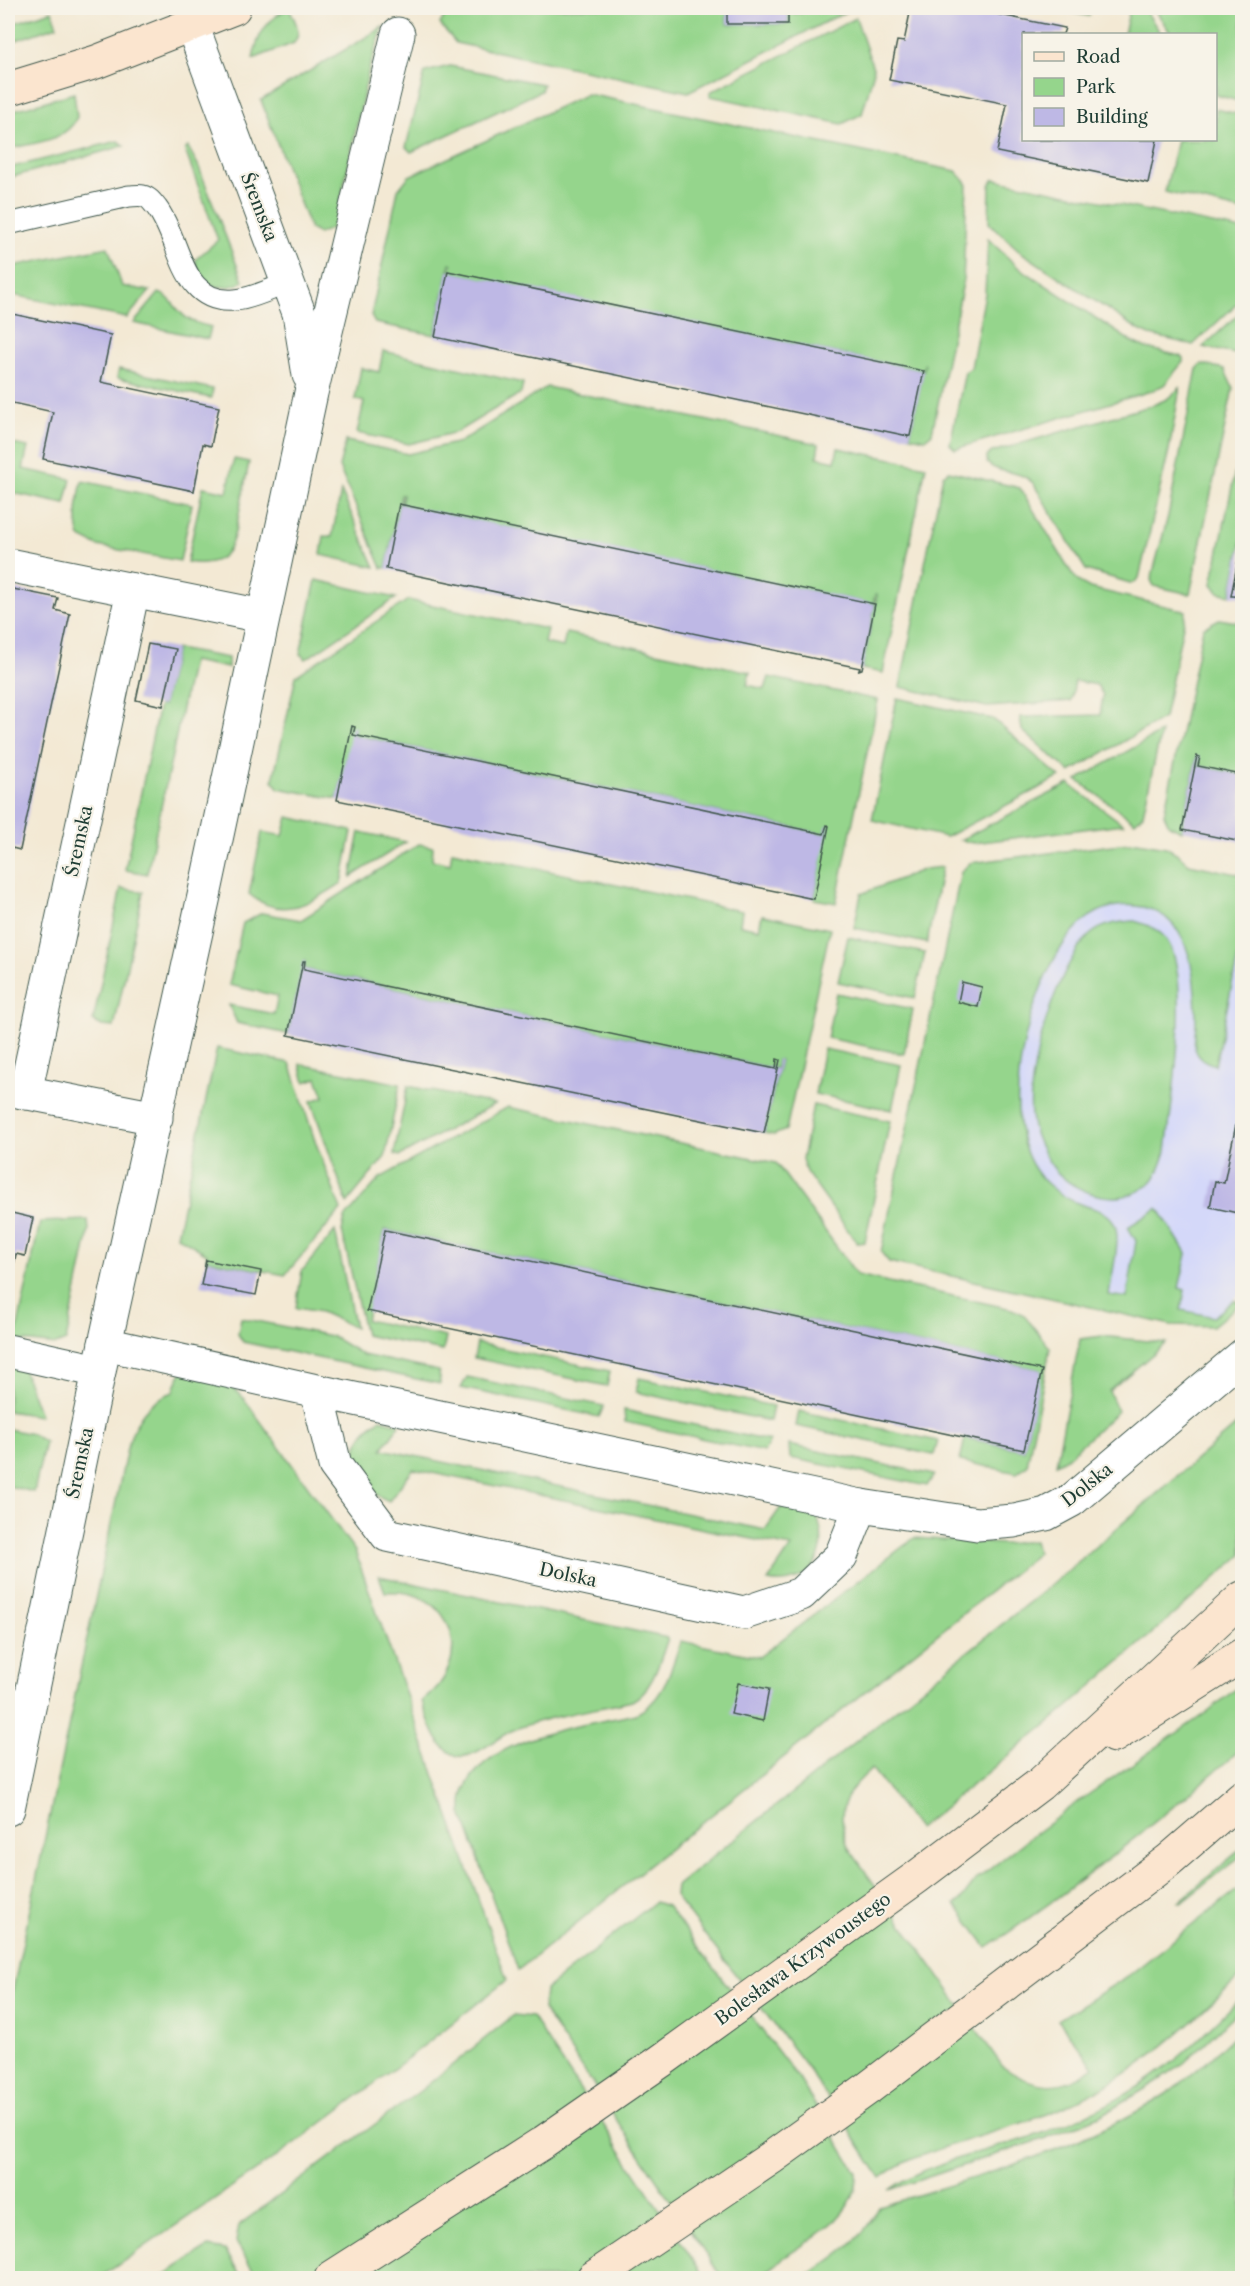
<svg xmlns="http://www.w3.org/2000/svg" width="1250" height="2286" viewBox="0 0 1250 2286" font-family="'Libre Caslon Text',serif">
  <style>
    .built { fill: #d4d8f9 }
    .green { fill: #95d58c; stroke: #5a8960; stroke-width: 1.5 }
    .building { fill: #beb8e5 }
    .lines { fill: none; stroke-linecap: round; stroke-linejoin: round }
    .lane-casing { stroke: #3f574c; stroke-width: 23 }
    .street-casing { stroke: #3f574c; stroke-width: 35 }
    .secondary-casing { stroke: #3f574c; stroke-width: 35 }
    .lane { stroke: #fff; stroke-width: 21 }
    .street { stroke: #fff; stroke-width: 33 }
    .secondary { stroke: #fbe5cf; stroke-width: 33 }
    .labels { text-anchor: middle; dominant-baseline: central; stroke-width: 4.5; stroke-linejoin: round; paint-order: stroke }
    .street-label { font-size: 18px; fill: #1f3d34; stroke: #f7f3e8 }
  </style>
  <rect width="100%" height="100%" fill="#f7f3e8"/>
  <filter id="ink" filterUnits="userSpaceOnUse"><feTurbulence type="fractalNoise" baseFrequency=".0167" numOctaves="2"/><feDisplacementMap in="SourceGraphic" scale="12" xChannelSelector="R" yChannelSelector="G"/><feConvolveMatrix kernelMatrix="1 2 1 2 8 2 1 2 1" color-interpolation-filters="sRGB"/></filter>
  <filter id="wash" filterUnits="userSpaceOnUse"><feTurbulence type="fractalNoise" baseFrequency=".008" numOctaves="4" result="noise"/><feDisplacementMap in="SourceGraphic" scale="24" xChannelSelector="R" yChannelSelector="G"/><feGaussianBlur stdDeviation="1.35" result="paint"/><feColorMatrix in="noise" values="0 0 0 0 0 0 0 0 0 0 0 0 0 0 0 0 0 1.4 0 .05"/><feComposite in="paint" operator="in"/></filter>
  <g filter="url(#wash)">
    <rect width="100%" height="100%" fill="#f3e9d4"/>
    <path class="built" d="M972,886L1242,913V1292L1214,1317L895,1250Z"/>
    <g class="green">
      <path d="M289,8C294,19 303,32 294,43L253,59C257,35 267,19 289,8Z"/>
      <path d="M449,8H727V24H788V14L802,13V8H844L849,10L688,92L456,43L440,24Z"/>
      <path d="M1050,8H1091L1089,16Z"/>
      <path d="M1130,8H1144L1161,34H1124Z"/>
      <path d="M1154,8H1242V102L1216,95V34H1171Z"/>
      <path d="M52,11L57,26L8,43V25Z"/>
      <path d="M856,18L874,71L862,114L842,124L710,96V92Z"/>
      <path d="M383,27L369,69L336,221L330,229L319,234L310,229L261,100Z"/>
      <path d="M450,66L543,84L541,91L411,152L406,147L425,72Z"/>
      <path d="M74,93L77,117C67,142 32,143 8,149V112Z"/>
      <path d="M587,94L956,171L967,183L963,283L932,433L925,439L910,436L925,363L922,371L450,272L452,264L450,263L435,335L375,323L371,316L398,190L409,176Z"/>
      <path d="M1216,109L1242,115V211L1165,192L1177,140H1216Z"/>
      <path d="M118,141L124,146L8,178V168Z"/>
      <path d="M188,147L198,165L243,281C224,294 194,286 196,259L218,240L185,150Z"/>
      <path d="M994,179L1242,230V299L1193,345L1150,335L1139,330L1022,253L989,223L990,185Z"/>
      <path d="M988,239L1018,267L1132,342L1146,348L1180,356L1183,358V362L1164,385L1151,391L955,449L950,444L965,372L971,368L985,294Z"/>
      <path d="M108,247L122,286L150,291L127,318L8,294V267Z"/>
      <path d="M159,293C171,296 176,311 187,318C194,323 203,325 211,327L208,339L134,323Z"/>
      <path d="M1242,311V341L1240,351L1235,354L1203,347Z"/>
      <path d="M383,351L523,383L521,393L457,432L409,444L357,433L364,402L355,399L361,368L379,372Z"/>
      <path d="M1202,364L1224,369L1233,388L1190,594L1154,586L1151,580L1168,516L1197,369Z"/>
      <path d="M119,369L213,389L211,398L117,378Z"/>
      <path d="M547,387L819,444L817,457L835,461L838,448L926,466L883,673L862,669L877,595H875L873,604L401,505L403,495H401L386,568H382L339,467L346,441L408,454L460,442Z"/>
      <path d="M1180,388L1169,450L1139,578L1136,582L1130,583L1086,570L1033,483C1020,469 999,475 987,463V456L992,452L1153,405L1167,399Z"/>
      <path d="M1242,438V540L1231,595L1218,592L1212,584Z"/>
      <path d="M8,443L28,447L23,469L71,479L65,504L8,492Z"/>
      <path d="M234,459L249,462C246,479 242,496 239,514C232,548 228,569 187,562L203,487L227,492Z"/>
      <path d="M949,471L1020,488L1071,572L1079,582L1090,588L1186,611L1164,718L1070,772L1022,730L1020,717L1100,715L1103,695L1097,685L1075,681L1071,701L987,707L900,687L943,475Z"/>
      <path d="M82,481L192,504L180,561L98,546L80,537C74,519 78,500 82,481Z"/>
      <path d="M341,491L375,567L321,555L324,536L332,537Z"/>
      <path d="M316,580L396,598L306,659L300,654Z"/>
      <path d="M408,600L547,629L544,643L563,647L566,633L750,672L747,685L765,689L769,677L878,700L836,903L814,899L828,825L824,834L353,735L354,727L337,799L278,788L273,780L296,676Z"/>
      <path d="M1219,619L1242,623V775L1198,766L1197,756L1182,831L1169,825L1164,814L1203,628Z"/>
      <path d="M176,649L228,658V668L192,661L147,874L125,870L159,705L163,706Z"/>
      <path d="M897,698L993,719L1060,777L946,837L872,820Z"/>
      <path d="M1161,732L1143,814L1135,822L1077,780Z"/>
      <path d="M1069,784L1123,824L974,843L960,840Z"/>
      <path d="M288,817L352,831L342,883C312,902 282,922 249,894L262,832L283,836Z"/>
      <path d="M360,832L406,842L351,877Z"/>
      <path d="M1137,842L1166,847L1178,854L1189,864L1242,875V947H1240L1215,1065C1208,1063 1200,1060 1197,1053C1192,1044 1196,1032 1196,1022C1196,977 1192,912 1136,906C1100,901 1076,923 1059,951C1025,1006 991,1136 1049,1185C1058,1193 1068,1200 1080,1204C1092,1209 1108,1210 1114,1223C1122,1238 1111,1277 1109,1295L1127,1298L1136,1241L1128,1227L1158,1208L1187,1254L1179,1288L1185,1290L1181,1310L1214,1317L1234,1300L1241,1303L1213,1326L1171,1325L889,1262L881,1252L961,872L970,863Z"/>
      <path d="M419,844L433,847L432,860L450,864L452,851L742,911L740,925L759,929L762,915L830,929L786,1130L774,1135L764,1133L780,1060H777L776,1069L304,969L305,961H304L288,1034L237,1023L229,1005L274,1014L278,996L229,985L243,923L262,913L301,920Z"/>
      <path d="M942,867L927,943L854,928L861,894L925,869Z"/>
      <path d="M121,888L143,892L114,1027L102,1026L93,1021Z"/>
      <path d="M1134,921C1148,925 1160,929 1168,942C1192,979 1171,1105 1166,1151C1163,1161 1160,1172 1153,1180C1126,1209 1080,1197 1056,1171C1045,1158 1035,1138 1032,1122C1023,1078 1057,963 1091,934C1103,924 1119,922 1134,921Z"/>
      <path d="M848,937L925,953L915,998L838,982Z"/>
      <path d="M836,993L913,1009L904,1054L827,1038Z"/>
      <path d="M217,1048L290,1063L314,1138L341,1210L285,1275L206,1260L207,1254L177,1236Z"/>
      <path d="M824,1049L901,1065L892,1110L815,1094Z"/>
      <path d="M300,1064L400,1084L385,1157L347,1203L311,1101L324,1097L317,1078L305,1082Z"/>
      <path d="M408,1086L495,1104L400,1156L394,1154Z"/>
      <path d="M813,1105L890,1121L865,1242L857,1243L806,1172L802,1159Z"/>
      <path d="M508,1107L776,1163L857,1275L1012,1309L1024,1315L1050,1348L1027,1465L1017,1473L960,1461L965,1438L1024,1450L1041,1370L385,1230L366,1320L446,1337L443,1351L365,1335L342,1231L345,1218L380,1178Z"/>
      <path d="M88,1220L89,1231L66,1341L56,1345L15,1340L40,1222Z"/>
      <path d="M335,1231L355,1328L321,1312L296,1308L302,1271Z"/>
      <path d="M241,1318L331,1336L363,1355L439,1371L440,1384L243,1342L238,1334Z"/>
      <path d="M1102,1336L1166,1343L1109,1391L1118,1411L1068,1457L1056,1464L1080,1339Z"/>
      <path d="M477,1343L610,1371L607,1386L474,1358Z"/>
      <path d="M8,1362L22,1366L40,1415L39,1416L8,1411Z"/>
      <path d="M181,1372L230,1386L242,1396L355,1551L507,1980L399,2065L290,2147L99,2278H8V2013L128,1444C137,1418 146,1402 173,1392Z"/>
      <path d="M467,1377L604,1406L599,1417L461,1388Z"/>
      <path d="M639,1378L773,1406L770,1421L636,1392Z"/>
      <path d="M624,1410L770,1441L764,1452L625,1422Z"/>
      <path d="M799,1411L938,1441L934,1455L796,1426Z"/>
      <path d="M380,1419L400,1424L382,1449L765,1530L781,1507L817,1517C832,1554 809,1589 768,1581L791,1547L413,1469L389,1501C349,1485 342,1443 380,1419Z"/>
      <path d="M1242,1420V1555L1062,1712L918,1829L872,1769C843,1793 835,1812 848,1847L1003,2067C1035,2089 1062,2092 1094,2067L1058,2020L1128,1976L1242,1886V1975C1186,2028 1136,2076 1064,2107C1028,2123 988,2133 951,2145C926,2154 903,2160 881,2178L810,2071L675,1896L676,1886L1057,1580Z"/>
      <path d="M8,1429L32,1434L45,1442L34,1492L8,1486Z"/>
      <path d="M789,1445L934,1475L927,1486L790,1458Z"/>
      <path d="M914,1538L1005,1544L1034,1541L1037,1552L1035,1556L518,1970L462,1813C456,1739 583,1726 636,1714C666,1699 670,1670 681,1641L759,1657Z"/>
      <path d="M379,1576L668,1638C660,1660 654,1689 632,1701C594,1710 546,1716 511,1731C498,1737 472,1760 458,1756C435,1750 429,1720 422,1701C477,1662 454,1586 385,1592Z"/>
      <path d="M1242,1684V1748C1161,1819 1077,1887 987,1947L955,1904L961,1900L976,1880L1028,1839L1082,1799L1207,1712Z"/>
      <path d="M1242,1848V1855L1181,1903L1179,1902Z"/>
      <path d="M655,1902L667,1906L799,2079L857,2173C859,2214 814,2237 785,2257C776,2263 765,2274 754,2278C746,2281 731,2278 722,2278L543,2009L545,1990Z"/>
      <path d="M1242,1997V2008L1184,2063L1158,2081L1100,2116L1043,2139L889,2190C929,2160 995,2150 1043,2133C1091,2115 1140,2090 1179,2057C1201,2038 1221,2017 1242,1997Z"/>
      <path d="M514,2015L532,2017L705,2278H258L236,2242L239,2225L420,2091Z"/>
      <path d="M1242,2029V2278H804C835,2257 861,2243 879,2207C977,2176 1079,2151 1166,2094C1194,2075 1218,2051 1242,2029Z"/>
      <path d="M208,2247L225,2250L242,2278H160Z"/>
    </g>
    <g id="blocks">
      <g class="building">
        <rect x="727" y="8" width="61" height="16"/>
        <path d="M911,8H966L1065,28L1063,34H1024V140H1157L1148,183L997,152L1007,104L889,80L897,41L904,42Z"/>
        <path d="M448,271L924,371L910,436L907,437L908,436L861,426L435,337Z"/>
        <path d="M8,313L111,335L101,382L219,407L211,446L203,444L194,491L43,459L53,412L8,402Z"/>
        <path d="M399,504L875,604L862,669L859,670L860,668L812,658L386,569Z"/>
        <path d="M1241,545L1242,597L1233,596H1231Z"/>
        <path d="M8,588L58,598L55,610L70,614L20,850L8,847Z"/>
        <path d="M148,644L176,649L163,706L136,700Z"/>
        <path d="M352,726L355,727L353,735L824,834L827,825L829,826L814,899L337,800Z"/>
        <path d="M1197,756L1200,757L1198,766L1242,775V842L1182,830Z"/>
        <path d="M303,961H305L304,969L776,1069L777,1059L780,1060L764,1133L288,1035Z"/>
        <path d="M962,982L982,987L978,1007L958,1002Z"/>
        <path d="M1241,1100H1242V1214L1210,1207L1215,1181L1224,1183Z"/>
        <path d="M8,1212L33,1218L25,1256L16,1254L9,1292Z"/>
        <path d="M385,1230L1042,1370L1024,1450L367,1311Z"/>
        <path d="M206,1260L261,1271L256,1295L201,1285Z"/>
        <path d="M738,1683L769,1689L763,1721L731,1714Z"/>
      </g>
    </g>
  </g>
  <g filter="url(#ink)">
    <use href="#blocks" fill-opacity="0" stroke="#3f574c" stroke-width="1.5"/>
    <g class="lines">
      <defs>
        <path id="lane" d="M8,224L129,196C133,196 139,195 143,196C149,197 153,203 157,208C182,241 180,305 235,300C252,299 272,288 288,283"/>
        <g id="street">
          <path d="M192,25L299,313L309,375"/>
          <path d="M8,565L262,616"/>
          <path d="M8,1089L156,1118"/>
          <path d="M25,1093L133,590"/>
          <path d="M105,1344L317,1391L861,1506L977,1524L1014,1521L1046,1514L1072,1500L1242,1356"/>
          <path d="M8,1351L99,1371"/>
          <path d="M317,1391L335,1465L387,1535L744,1613L801,1594L841,1556L861,1506"/>
          <path d="M8,1809L99,1371L204,896L311,393L398,34"/>
        </g>
        <g id="secondary">
          <path d="M8,89L96,62L234,8"/>
          <path d="M1114,1736L1242,1655"/>
          <path d="M331,2278L544,2142L661,2061L917,1877L1040,1784L1242,1598"/>
          <path d="M593,2278L771,2158L867,2089L1169,1860L1242,1797"/>
        </g>
      </defs>
      <use href="#lane" class="lane-casing"/>
      <use href="#street" class="street-casing"/>
      <use href="#secondary" class="secondary-casing"/>
      <use href="#lane" class="lane"/>
      <use href="#street" class="street"/>
      <use href="#secondary" class="secondary"/>
    </g>
  </g>
  <g class="labels">
    <g class="street-label">
      <text transform="translate(259 207) rotate(69)">Śremska</text>
      <text transform="translate(79 841) rotate(-78)">Śremska</text>
      <text transform="translate(80 1463) rotate(-78)">Śremska</text>
      <text transform="translate(1087 1485) rotate(-38)">Dolska</text>
      <text transform="translate(568 1575) rotate(12)">Dolska</text>
      <text transform="translate(803 1959) rotate(-36)">Bolesława Krzywoustego</text>
    </g>
  </g>
  <rect width="1250" height="2286" fill="none" stroke="#f7f3e8" stroke-width="30"/>
  <rect x="1022" y="33" width="195" height="108" fill="#f7f3e8" stroke="#a1aaa0" stroke-width="1.5"/>
  <rect x="1034" y="52" width="30" height="9" fill="#fbe5cf" stroke="#a1aaa0" stroke-width="1.5"/>
  <text x="1076" y="63" font-size="18" fill="#1f3d34">Road</text>
  <rect x="1034" y="78" width="30" height="18" fill="#95d58c" stroke="#a1aaa0" stroke-width="1.5"/>
  <text x="1076" y="93" font-size="18" fill="#1f3d34">Park</text>
  <rect x="1034" y="108" width="30" height="18" fill="#beb8e5" stroke="#a1aaa0" stroke-width="1.5"/>
  <text x="1076" y="123" font-size="18" fill="#1f3d34">Building</text>
</svg>
